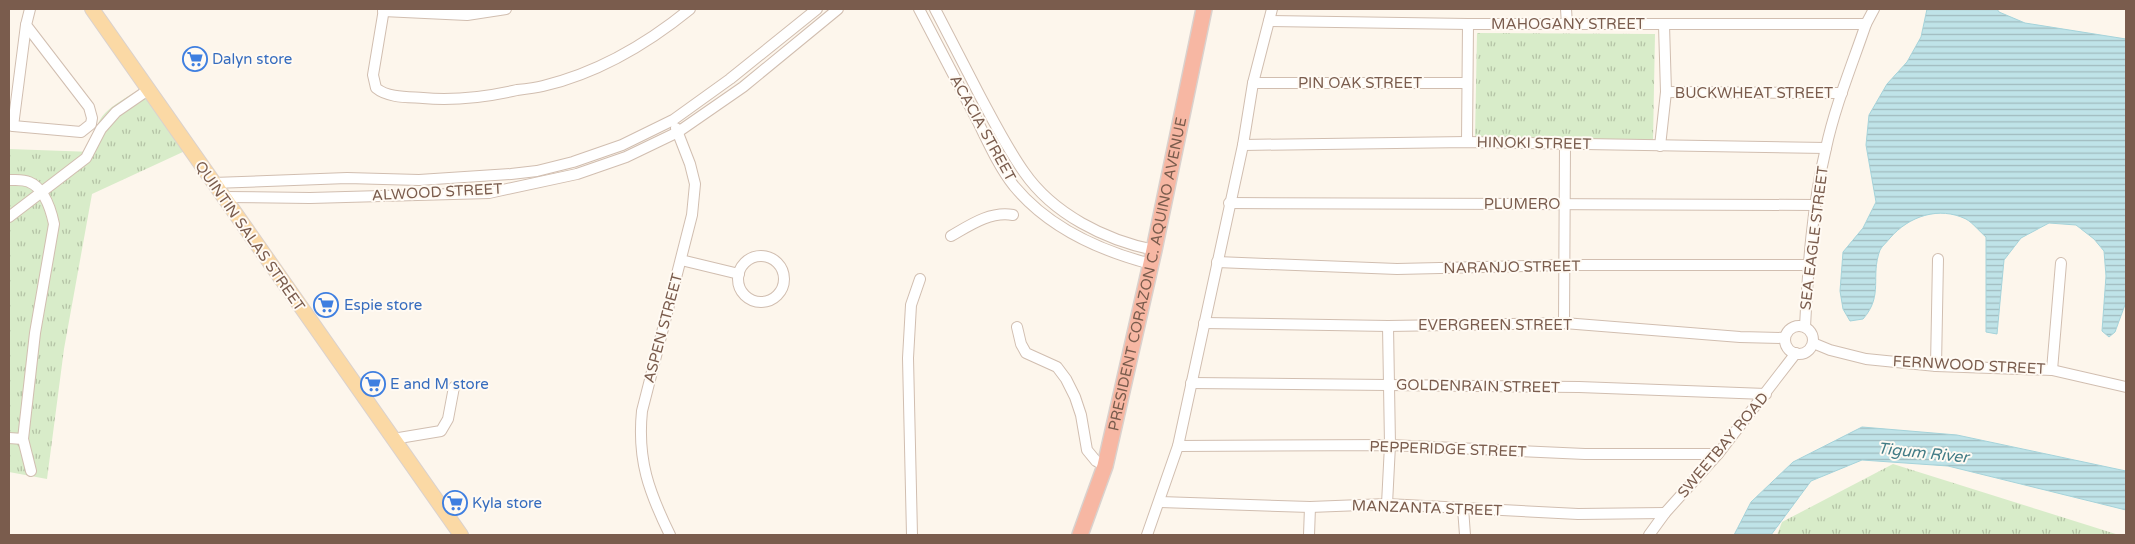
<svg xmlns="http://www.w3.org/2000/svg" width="2135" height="544" viewBox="0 0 2135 544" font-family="'Varela Round',sans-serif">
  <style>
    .grass { fill: url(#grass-tufts) }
    .water { fill: url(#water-rules); stroke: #a5d3da }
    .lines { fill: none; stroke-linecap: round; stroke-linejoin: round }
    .minor-casing { stroke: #d1beb0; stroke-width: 12 }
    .major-casing { stroke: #dad1cd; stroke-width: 16 }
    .highway-casing { stroke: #dad1cd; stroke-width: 18 }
    .minor { stroke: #fff; stroke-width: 10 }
    .major { stroke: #fbd9a5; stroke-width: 14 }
    .highway { stroke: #f7b7a3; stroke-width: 15 }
    .labels { text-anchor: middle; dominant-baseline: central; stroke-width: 4; stroke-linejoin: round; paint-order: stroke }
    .street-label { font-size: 15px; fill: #7a5c4d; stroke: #fffaf3 }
    .shop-label { font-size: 15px; fill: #366cbe; stroke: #fffaf3; text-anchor: start }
    .water-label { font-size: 16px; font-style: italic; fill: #437c86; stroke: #fffaf3 }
  </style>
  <defs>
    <pattern id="grass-tufts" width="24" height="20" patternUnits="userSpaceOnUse" patternTransform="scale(1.25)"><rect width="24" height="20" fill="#d8ecc9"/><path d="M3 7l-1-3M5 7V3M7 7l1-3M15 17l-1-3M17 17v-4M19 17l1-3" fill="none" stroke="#b4c2a5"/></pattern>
    <pattern id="water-rules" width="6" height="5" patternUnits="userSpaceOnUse" patternTransform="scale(1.25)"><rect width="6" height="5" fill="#bfe3e8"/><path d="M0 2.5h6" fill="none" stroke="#a0bbbe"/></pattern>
  </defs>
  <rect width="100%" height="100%" fill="#fdf6ec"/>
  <g class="grass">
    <path d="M1477,33L1655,34L1653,140L1475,138Z"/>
    <path d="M140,89L185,151L92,194L64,349L47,479L9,472V149L93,152C93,113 110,108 140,89Z"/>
    <path d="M1893,464L2119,535H1777L1782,522Z"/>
  </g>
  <g class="water">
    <path d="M1927,9H1997L1999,12L2025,23L2126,39V302L2115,332L2109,337L2102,331L2106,276L2104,251L2094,239L2076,225L2049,223L2021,238L2004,260L1997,334L1986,332V237C1980,232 1973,223 1966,219C1939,206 1909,216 1890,238C1887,242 1882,246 1880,250C1870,277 1884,295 1863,319L1850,321L1843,309L1840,291L1843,252L1863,228L1876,202L1866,145L1869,115L1887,84L1907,62L1921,37Z"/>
    <path d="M1862,427L1957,435L2126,471V510L1948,466L1862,460L1811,481L1771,535H1734L1751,502L1793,462Z"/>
  </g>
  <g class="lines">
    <defs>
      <g id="minor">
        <path d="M384,9L373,75L376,88C388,98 408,97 423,98C455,101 486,97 517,90C526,89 535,88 543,86C598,73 647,44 690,9"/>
        <path d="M919,9C938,46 958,83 977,120C988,142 999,167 1014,186C1048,227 1101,251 1151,264"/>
        <path d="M935,9C950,38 965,67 980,96C994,122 1007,148 1024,172C1053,214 1105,240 1154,250"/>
        <path d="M1566,9L1567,24"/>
        <path d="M383,11L467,15L506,9"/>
        <path d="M1269,21L1468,24H1866"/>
        <path d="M1253,83H1467"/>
        <path d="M1666,92L1842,93"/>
        <path d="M9,125L13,126L26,25"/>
        <path d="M13,126L81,132L91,124L92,118L89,107L26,25L30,9"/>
        <path d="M1467,142L1468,24"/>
        <path d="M1243,145L1467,142L1826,148"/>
        <path d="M1660,146L1666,92L1664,25"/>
        <path d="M9,180C15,180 23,179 29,182C44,188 51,210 54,224L35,333L23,439L31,471"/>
        <path d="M213,183L347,178L419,180L511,174L537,171L573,162L622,145L673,120L730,79L817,9"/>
        <path d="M224,197L310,198L489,193L577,174L626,157L678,132L743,87L838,9"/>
        <path d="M1229,203L1815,205"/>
        <path d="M9,217L86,158L101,129L116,112L148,90"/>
        <path d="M951,236C970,225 990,211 1013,215"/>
        <circle cx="761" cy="279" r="23"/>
        <path d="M681,260L739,274"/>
        <path d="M1217,262L1397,269L1564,265H1808"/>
        <path d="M1204,323L1388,326L1564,323L1740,337L1785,338"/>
        <path d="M1564,323L1565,145"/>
        <circle cx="1799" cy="340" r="14"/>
        <path d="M1017,327L1021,344L1026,353L1057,367L1066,379L1075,397L1081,415L1087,450L1096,461L1105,466"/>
        <path d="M1805,327C1808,267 1812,206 1826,148C1835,106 1852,65 1866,24L1874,9"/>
        <path d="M1813,343L1830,350L1866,359L1936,366L2052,370L2126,387"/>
        <path d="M1936,366L1938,259"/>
        <path d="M2052,370L2061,263"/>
        <path d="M1191,383L1579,387L1766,394"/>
        <path d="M9,438L23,439"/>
        <path d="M393,439L441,431L448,419L454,387"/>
        <path d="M1178,446L1390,445L1585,454H1718"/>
        <path d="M1160,502L1310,507L1387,504L1578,514L1665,513"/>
        <path d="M1387,504L1390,445L1388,326"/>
        <path d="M1463,508L1465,535"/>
        <path d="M670,535C649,492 637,460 642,411L692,215L695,184L690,164L676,128"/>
        <path d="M912,535L908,358L911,305L920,279"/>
        <path d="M1147,535L1178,446L1243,145L1253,83L1272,9"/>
        <path d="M1309,535L1310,507"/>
        <path d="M1649,535L1665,513L1718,454L1796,353"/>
      </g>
      <path id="major" d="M92,9L461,535"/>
      <g id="highway">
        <path id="s1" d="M1080,535L1105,466L1154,250L1204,9"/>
      </g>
    </defs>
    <use href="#minor" class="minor-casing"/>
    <use href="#major" class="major-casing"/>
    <use href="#highway" class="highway-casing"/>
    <use href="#minor" class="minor"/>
    <use href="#major" class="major"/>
    <use href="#highway" class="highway"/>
  </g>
  <defs>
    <symbol id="supermarket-ring" viewBox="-11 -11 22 22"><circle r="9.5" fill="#fffaf3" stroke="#3f7fe0" stroke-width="1.5"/><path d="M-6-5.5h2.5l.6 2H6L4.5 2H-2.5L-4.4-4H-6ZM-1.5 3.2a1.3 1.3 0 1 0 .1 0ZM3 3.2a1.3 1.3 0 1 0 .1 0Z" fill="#3f7fe0"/></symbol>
  </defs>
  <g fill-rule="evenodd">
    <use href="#supermarket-ring" x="181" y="45" width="28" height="28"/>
    <use href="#supermarket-ring" x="312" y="291" width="28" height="28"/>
    <use href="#supermarket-ring" x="359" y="370" width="28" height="28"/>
    <use href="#supermarket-ring" x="441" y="489" width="28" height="28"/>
  </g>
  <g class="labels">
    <g class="street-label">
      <text x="1568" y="24">MAHOGANY STREET</text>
      <text x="1360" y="83">PIN OAK STREET</text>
      <text x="1754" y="93">BUCKWHEAT STREET</text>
      <text transform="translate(983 128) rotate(61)">ACACIA STREET</text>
      <text transform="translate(1534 143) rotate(1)">HINOKI STREET</text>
      <text transform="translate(437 192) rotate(-3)">ALWOOD STREET</text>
      <text x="1522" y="204">PLUMERO</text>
      <text transform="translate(250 236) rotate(55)">QUINTIN SALAS STREET</text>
      <text transform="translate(1814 238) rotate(-83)">SEA EAGLE STREET</text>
      <text transform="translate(1512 267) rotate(-1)">NARANJO STREET</text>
      <text stroke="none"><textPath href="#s1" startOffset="270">PRESIDENT CORAZON C. AQUINO AVENUE</textPath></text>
      <text x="1495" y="325">EVERGREEN STREET</text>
      <text transform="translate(663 328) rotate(-75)">ASPEN STREET</text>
      <text transform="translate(1969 365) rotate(3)">FERNWOOD STREET</text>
      <text transform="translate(1478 386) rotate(1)">GOLDENRAIN STREET</text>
      <text transform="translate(1723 445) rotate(-50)">SWEETBAY ROAD</text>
      <text transform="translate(1448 449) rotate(2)">PEPPERIDGE STREET</text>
      <text transform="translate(1427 508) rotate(2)">MANZANTA STREET</text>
    </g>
    <g class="shop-label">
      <text x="212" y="59">Dalyn store</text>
      <text x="344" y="305">Espie store</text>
      <text x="390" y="384">E and M store</text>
      <text x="472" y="503">Kyla store</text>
    </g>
    <g class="water-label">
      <text transform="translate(1923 453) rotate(6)">Tigum River</text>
    </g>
  </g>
  <rect width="2135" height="544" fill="none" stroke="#7a5c4d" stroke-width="20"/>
</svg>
